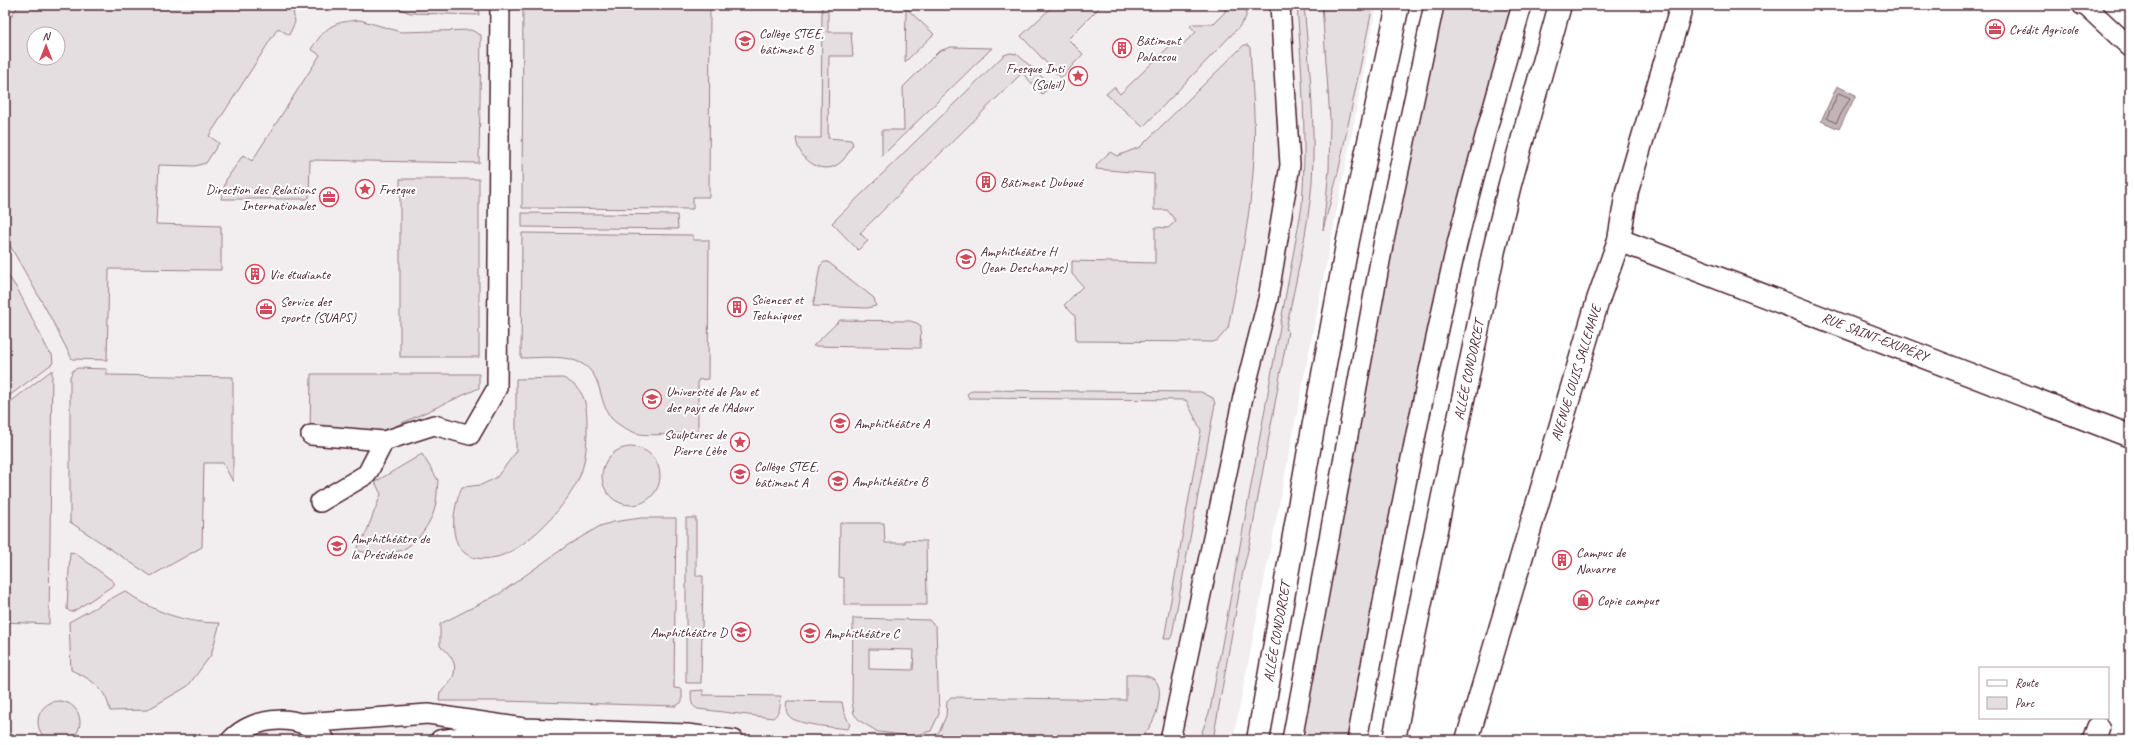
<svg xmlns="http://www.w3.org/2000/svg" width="2135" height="745" viewBox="0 0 2135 745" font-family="Caveat,sans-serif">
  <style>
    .built { fill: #f2eeef; fill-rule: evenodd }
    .green { fill: #e5dee0; stroke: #987e86; fill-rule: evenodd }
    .water { fill: #c1b3b6; stroke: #91787e }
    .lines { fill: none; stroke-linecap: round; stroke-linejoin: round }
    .shore { stroke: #7a5a63; stroke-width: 1 }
    .lane-casing { stroke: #4a1f2b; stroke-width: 22 }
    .street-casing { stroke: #4a1f2b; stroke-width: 25 }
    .secondary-casing { stroke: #4a1f2b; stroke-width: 25 }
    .lane { stroke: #fff; stroke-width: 19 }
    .street { stroke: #fff; stroke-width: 22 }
    .secondary { stroke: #fff; stroke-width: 22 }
    .labels { text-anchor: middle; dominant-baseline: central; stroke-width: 4; stroke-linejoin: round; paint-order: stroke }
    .poi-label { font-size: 14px; fill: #4a1f2b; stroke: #fff; text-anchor: start }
    .street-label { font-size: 14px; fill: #4a1f2b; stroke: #fff }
  </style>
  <rect width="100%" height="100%" fill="#fff"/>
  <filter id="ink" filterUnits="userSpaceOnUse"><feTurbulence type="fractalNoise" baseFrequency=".025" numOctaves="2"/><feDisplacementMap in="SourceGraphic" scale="8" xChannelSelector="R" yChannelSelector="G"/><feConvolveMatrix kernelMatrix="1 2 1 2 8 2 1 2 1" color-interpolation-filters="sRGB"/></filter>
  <g filter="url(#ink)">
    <path class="built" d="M5,5H1377L1233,740H5ZM34,34H58V58H34Z"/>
    <g class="green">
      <path d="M19,5H292L295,22L289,35L278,28L209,136L219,143L206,163L195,166L159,165L156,224L221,226V270L109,269L107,360L72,359L46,309L5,237V25ZM34,34H58V58H34Z"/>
      <path d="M390,5H479V15L410,13Z"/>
      <path d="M523,5H710L709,197H693V209L522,208Z"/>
      <path d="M822,5H828V32H851L853,56H829L828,138L851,140L853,144C850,149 847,156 843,160C826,179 798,161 796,138H821Z"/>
      <path d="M1054,5H1102L1068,39L1083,54L1061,78L1021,36Z"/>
      <path d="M1226,5H1246V17L1239,27L1143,127L1106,94L1114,87L1120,94L1174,42L1180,47L1196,32L1190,26L1192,24H1213L1225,12Z"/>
      <path d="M1297,5H1304C1309,64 1316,123 1312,182C1308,231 1296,280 1286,329L1288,331L1250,542L1243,571L1213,740H1199L1210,710L1302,206C1307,138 1302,72 1297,5Z"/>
      <path d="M1322,5H1373L1338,173L1323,230L1329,170L1330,119Z"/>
      <path d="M1442,5H1513L1349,740H1302L1397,220Z"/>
      <path d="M906,8L934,34L905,62Z"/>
      <path d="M360,20L401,32L471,30L481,35L479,163L310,160L309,199H221L226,180L243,155L252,161L320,55L311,49C327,26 332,22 360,20Z"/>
      <path d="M1244,45H1248L1250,48C1252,85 1256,122 1254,158C1251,215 1239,272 1228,328L1218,340L1213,342L1076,341L1075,316L1064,305L1083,286L1072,274V261L1155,263V227L1168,228L1176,221L1167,210H1154V174L1096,169L1097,164L1110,152L1117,156L1140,147Z"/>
      <path d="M951,47L992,48L882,156V130H904L903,87L939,51Z"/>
      <path d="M1010,53L1017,54L1052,86L1042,94L1022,73L860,233L868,241L858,250L832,223L1004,55Z"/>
      <rect x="400" y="179" width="79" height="178"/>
      <path d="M522,213L677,215L678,229L522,227Z"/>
      <path d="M522,233L693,235V240H709L708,379L698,380V432C683,433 648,437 636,433C628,430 618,425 612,419C596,400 605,372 576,361C561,355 538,358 521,358Z"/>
      <path d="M824,262H828L874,298L876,306L867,308L813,306L820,266Z"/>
      <path d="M5,271L18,290L49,352L52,354L53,363L5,399Z"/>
      <path d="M840,320L910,321L917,323L921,326L920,348L813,346Z"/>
      <path d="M78,368L107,369V375L233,377V482L223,463H204L202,547L151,576L70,522V377L73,370Z"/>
      <path d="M52,370L49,624L5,622V406Z"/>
      <path d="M311,374H479V388L389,429L371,435H310Z"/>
      <path d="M563,378C586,389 587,404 587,428C587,443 586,458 581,473C571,502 524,554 492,558C446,565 449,516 462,487L481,485L496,478L516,452V379Z"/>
      <path d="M972,390L1201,392L1213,398L1215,404L1172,635L1170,639H1164L1201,430L1186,400L969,398L967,394Z"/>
      <circle cx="631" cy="476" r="29"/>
      <path d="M422,454L438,480C437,491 437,504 433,514C417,550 393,561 356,550L366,533L381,494L375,482Z"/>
      <path d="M641,518H676L674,688L682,689V702L676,706L501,701H439L440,692C459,678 460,660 440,646V624L499,594L568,545L600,526L613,522Z"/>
      <path d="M686,518H696V576H703L701,683H686Z"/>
      <path d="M840,523H884L885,543H905V540L926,541L927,605H844V578L839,577Z"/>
      <path d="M70,552L75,553L114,582V585L74,611L70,612L67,609Z"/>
      <path d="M125,591C154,612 184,623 220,623L211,655L188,686L147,710L110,711C106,688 91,679 71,670L69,622Z"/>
      <path d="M853,618L929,620L936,627L939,714L931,731L912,736L878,732L860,721L854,714L852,701ZM869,649L914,650L913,670L869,669Z"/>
      <path d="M1126,675C1151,674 1164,677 1158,705C1156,718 1149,730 1139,740H931L940,730L946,716L947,701L951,697L1126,700Z"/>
      <path d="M703,690V695L781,696C780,705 781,712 773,718L698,709C689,705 692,699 691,691Z"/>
      <path d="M787,701L842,702L844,712L850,725L847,729C834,727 796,725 789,716C785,711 786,706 787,701Z"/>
      <circle cx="59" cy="722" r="21"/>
    </g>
    <path class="water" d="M1837,86L1856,95L1839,129L1821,121Z"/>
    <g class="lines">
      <path class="shore" d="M1839,93L1850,98L1836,123L1827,118Z"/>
      <defs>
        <g id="lane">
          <path d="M2082,5L2087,7L2130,47"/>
          <path d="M311,435L384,441"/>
          <path d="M320,502L367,474L384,441L434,425L470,435L497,388L500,5"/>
          <path d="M302,723L428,714L524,728L687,734L734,740"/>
          <path d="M231,740C255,715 302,712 325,740"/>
          <path d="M440,740L504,731"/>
          <path d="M1170,740L1243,397L1268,299L1290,165L1280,5"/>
          <path d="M1292,740L1383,245L1434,5"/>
          <path d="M1357,740C1387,580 1417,420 1453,261C1473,175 1498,90 1522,5"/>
        </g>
        <g id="street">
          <path d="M1619,240L2130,436"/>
          <path d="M1467,740L1598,300L1619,240L1627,191L1682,5"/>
          <path d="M2094,740L2098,728"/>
        </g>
        <g id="secondary">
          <path d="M1258,740L1309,450L1348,240L1398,5"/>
          <path d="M1394,740L1409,660L1494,250L1510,184L1560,5"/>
        </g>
      </defs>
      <use href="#lane" class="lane-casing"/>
      <use href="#street" class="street-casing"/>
      <use href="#secondary" class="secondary-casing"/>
      <use href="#lane" class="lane"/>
      <use href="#street" class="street"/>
      <use href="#secondary" class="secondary"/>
    </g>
  </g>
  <defs>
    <symbol id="office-ring" viewBox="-11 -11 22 22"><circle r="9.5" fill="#fff" stroke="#d1495b" stroke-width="1.5"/><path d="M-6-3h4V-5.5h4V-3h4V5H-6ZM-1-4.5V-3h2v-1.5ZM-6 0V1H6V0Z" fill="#d1495b"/></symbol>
    <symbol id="university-ring" viewBox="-11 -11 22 22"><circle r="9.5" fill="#fff" stroke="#d1495b" stroke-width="1.5"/><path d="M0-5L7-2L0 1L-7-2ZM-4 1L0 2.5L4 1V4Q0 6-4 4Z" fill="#d1495b"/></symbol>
    <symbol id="building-ring" viewBox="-11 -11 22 22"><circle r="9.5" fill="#fff" stroke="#d1495b" stroke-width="1.5"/><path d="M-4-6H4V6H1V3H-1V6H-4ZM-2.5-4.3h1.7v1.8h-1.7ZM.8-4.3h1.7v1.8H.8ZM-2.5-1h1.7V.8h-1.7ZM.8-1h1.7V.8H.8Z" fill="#d1495b"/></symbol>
    <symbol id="sight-ring" viewBox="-11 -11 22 22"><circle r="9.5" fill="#fff" stroke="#d1495b" stroke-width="1.5"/><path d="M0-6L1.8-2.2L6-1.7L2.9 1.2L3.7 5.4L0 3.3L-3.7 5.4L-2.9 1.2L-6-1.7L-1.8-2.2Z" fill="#d1495b"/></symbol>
    <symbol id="shop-ring" viewBox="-11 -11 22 22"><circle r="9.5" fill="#fff" stroke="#d1495b" stroke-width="1.5"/><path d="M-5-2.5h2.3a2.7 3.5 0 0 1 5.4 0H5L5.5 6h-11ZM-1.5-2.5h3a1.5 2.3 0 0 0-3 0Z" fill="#d1495b"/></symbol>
  </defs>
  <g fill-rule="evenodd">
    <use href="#office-ring" x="1984" y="18" width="22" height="22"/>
    <use href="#university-ring" x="734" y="30" width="22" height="22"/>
    <use href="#building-ring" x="1111" y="37" width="22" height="22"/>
    <use href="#sight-ring" x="1067" y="65" width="22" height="22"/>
    <use href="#building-ring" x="975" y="171" width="22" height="22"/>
    <use href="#sight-ring" x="354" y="178" width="22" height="22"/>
    <use href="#office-ring" x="318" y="186" width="22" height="22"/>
    <use href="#university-ring" x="955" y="248" width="22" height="22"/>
    <use href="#building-ring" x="244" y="263" width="22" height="22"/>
    <use href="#building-ring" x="726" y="296" width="22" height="22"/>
    <use href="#office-ring" x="255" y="298" width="22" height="22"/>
    <use href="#university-ring" x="641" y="388" width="22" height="22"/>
    <use href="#university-ring" x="829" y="412" width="22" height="22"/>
    <use href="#sight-ring" x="729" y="431" width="22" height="22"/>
    <use href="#university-ring" x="729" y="463" width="22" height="22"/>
    <use href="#university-ring" x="827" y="470" width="22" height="22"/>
    <use href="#university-ring" x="326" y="535" width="22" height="22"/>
    <use href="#building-ring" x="1551" y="549" width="22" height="22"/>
    <use href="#shop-ring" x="1572" y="589" width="22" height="22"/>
    <use href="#university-ring" x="730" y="621" width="22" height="22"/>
    <use href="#university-ring" x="799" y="622" width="22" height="22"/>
  </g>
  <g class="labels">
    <g class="poi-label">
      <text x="2009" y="29">Crédit Agricole</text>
      <text x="759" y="33">Collège STEE,<tspan x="759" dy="16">bâtiment B</tspan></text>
      <text x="1136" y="40">Bâtiment<tspan x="1136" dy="16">Palassou</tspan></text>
      <text x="1064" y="68" text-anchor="end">Fresque Inti<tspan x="1064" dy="16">(Soleil)</tspan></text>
      <text x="1000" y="182">Bâtiment Duboué</text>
      <text x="315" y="189" text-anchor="end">Direction des Relations<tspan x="315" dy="16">Internationales</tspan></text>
      <text x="379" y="189">Fresque</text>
      <text x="980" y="251">Amphithéâtre H<tspan x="980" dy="16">(Jean Deschamps)</tspan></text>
      <text x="269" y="274">Vie étudiante</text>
      <text x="751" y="299">Sciences et<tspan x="751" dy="16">Techniques</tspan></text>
      <text x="280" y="301">Service des<tspan x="280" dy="16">sports (SUAPS)</tspan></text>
      <text x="666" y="391">Université de Pau et<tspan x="666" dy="16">des pays de l'Adour</tspan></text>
      <text x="854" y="423">Amphithéâtre A</text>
      <text x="726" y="434" text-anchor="end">Sculptures de<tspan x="726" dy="16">Pierre Lèbe</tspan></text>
      <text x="754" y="466">Collège STEE,<tspan x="754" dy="16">bâtiment A</tspan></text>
      <text x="852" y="481">Amphithéâtre B</text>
      <text x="351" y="538">Amphithéâtre de<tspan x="351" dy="16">la Présidence</tspan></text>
      <text x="1576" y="552">Campus de<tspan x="1576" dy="16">Navarre</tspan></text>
      <text x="1597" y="600">Copie campus</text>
      <text x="727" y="632" text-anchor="end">Amphithéâtre D</text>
      <text x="824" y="633">Amphithéâtre C</text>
    </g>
    <g class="street-label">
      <text transform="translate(1875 337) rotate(21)">RUE SAINT-EXUPÉRY</text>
      <text transform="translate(1469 370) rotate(-78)">ALLÉE CONDORCET</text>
      <text transform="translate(1576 373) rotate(-73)">AVENUE LOUIS SALLENAVE</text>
      <text transform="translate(1277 632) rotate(-80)">ALLÉE CONDORCET</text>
    </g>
  </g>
  <rect width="2135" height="745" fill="none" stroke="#fff" stroke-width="20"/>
  <rect x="10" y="10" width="2115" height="725" fill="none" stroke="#4a1f2b" stroke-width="1.5" filter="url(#ink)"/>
  <rect x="1979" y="667" width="130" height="52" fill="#ffffff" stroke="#b7a5aa"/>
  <rect x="1987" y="680" width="20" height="6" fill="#ffffff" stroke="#b7a5aa"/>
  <text x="2015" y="687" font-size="12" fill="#4a1f2b">Route</text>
  <rect x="1987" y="697" width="20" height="12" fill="#e5dee0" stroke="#b7a5aa"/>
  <text x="2015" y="707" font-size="12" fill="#4a1f2b">Parc</text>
  <g transform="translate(46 46)"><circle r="19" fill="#ffffff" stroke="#b7a5aa"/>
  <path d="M0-3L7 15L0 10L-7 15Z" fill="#d1495b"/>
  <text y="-6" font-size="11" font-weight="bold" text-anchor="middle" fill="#4a1f2b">N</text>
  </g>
</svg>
